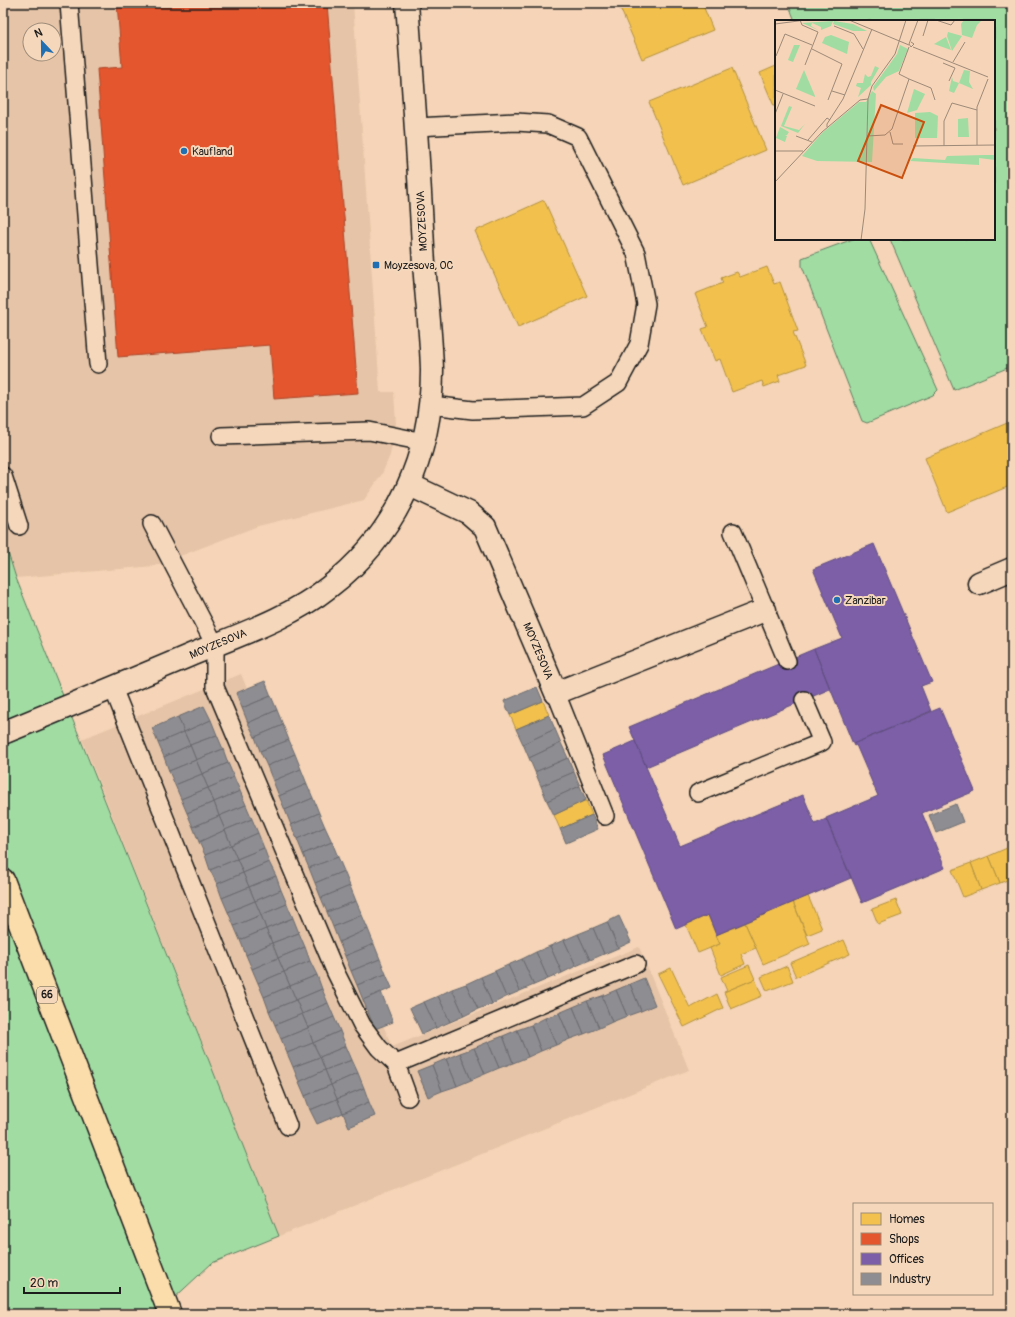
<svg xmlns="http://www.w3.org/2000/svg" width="1015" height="1317" viewBox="0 0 1015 1317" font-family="Pangolin,sans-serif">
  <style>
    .built { fill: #e6c4a7; fill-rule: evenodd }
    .green { fill: #a1dda3; stroke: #5e7c60 }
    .homes { fill: #f2c14e; stroke: #b2903f }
    .shops { fill: #e4572e; stroke: #a84529 }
    .offices { fill: #7b5ea7; stroke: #5e4a7d }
    .industry { fill: #8d8d92; stroke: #6b6b6f }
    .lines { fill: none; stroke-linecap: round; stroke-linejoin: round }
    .lane-casing { stroke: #1c1c1c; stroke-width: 20 }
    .street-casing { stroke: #1c1c1c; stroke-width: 25 }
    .primary-casing { stroke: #1c1c1c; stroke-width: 25 }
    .lane { stroke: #f5d7bb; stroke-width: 17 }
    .street { stroke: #f5d7bb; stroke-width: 22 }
    .primary { stroke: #faddab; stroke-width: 22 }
    .poi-dot { fill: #1f6fb2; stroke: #f5d7bb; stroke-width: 1.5 }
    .labels { text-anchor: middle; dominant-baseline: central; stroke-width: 4; stroke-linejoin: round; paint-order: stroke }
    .shield { fill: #f5d7bb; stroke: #5d544c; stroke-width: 1 }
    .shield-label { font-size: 10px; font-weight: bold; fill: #1c1c1c }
    .poi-label { font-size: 11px; fill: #1c1c1c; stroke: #f5d7bb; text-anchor: start }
    .street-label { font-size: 11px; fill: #1c1c1c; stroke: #f5d7bb }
    .inset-road { fill: none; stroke: #9e8a79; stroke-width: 1 }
    .view { fill: #c9500e; fill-opacity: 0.15; stroke: #c9500e; stroke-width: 2 }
    .inset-edge { fill: none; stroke: #1c1c1c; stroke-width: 2 }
  </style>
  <rect width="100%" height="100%" fill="#f5d4b7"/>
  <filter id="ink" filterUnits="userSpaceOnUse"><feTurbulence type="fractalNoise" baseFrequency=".025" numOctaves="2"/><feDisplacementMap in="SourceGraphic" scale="8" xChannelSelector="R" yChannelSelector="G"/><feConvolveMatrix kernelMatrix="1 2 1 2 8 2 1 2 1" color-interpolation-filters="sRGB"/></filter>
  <g filter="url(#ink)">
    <g class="built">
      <path d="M3,3H353L380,392H394L396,425L390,455L382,474L364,500L258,526L154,566L16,578L3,537ZM30,30H54V54H30Z"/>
      <path d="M241,674L392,1047L639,947L689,1070L279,1236L82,739Z"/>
    </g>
    <g class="green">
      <path d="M788,3H1012V366L954,390L890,239H994V21H795Z"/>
      <path d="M853,239H869L938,390L933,395L867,423L862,421L802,266V258Z"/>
      <path d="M3,537L16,578L279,1236L212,1263L157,1314H3Z"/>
    </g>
    <g class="homes">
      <path d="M618,3H702L713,30L642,59Z"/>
      <path d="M776,66V105L774,106L760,73Z"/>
      <path d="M732,68L766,150L683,185L649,102Z"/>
      <path d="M544,200L587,296L518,327L475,231Z"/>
      <path d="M767,267L774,284L780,282L798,331L793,332L806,365L778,375L780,381L764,387L762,381L732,392L720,359L715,361L702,329L708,327L695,294L723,283L721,278L726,276L737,272L740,277Z"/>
      <path d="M1012,421V485L947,512L925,458Z"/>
      <path d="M543,701L549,715L516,729L510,715Z"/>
      <path d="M586,800L592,815L560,829L554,815Z"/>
      <path d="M1007,848L1012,860V878L1000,883L989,856Z"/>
      <path d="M989,856L1000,883L981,890L971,863Z"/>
      <path d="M971,863L981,890L963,897L952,870Z"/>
      <path d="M808,896L822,929L807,935L793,902Z"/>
      <path d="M896,900L902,915L878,924L872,909Z"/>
      <path d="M793,902L810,944L763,964L745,923Z"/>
      <path d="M708,915L720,944L698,953L686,925Z"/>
      <path d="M745,923L756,948L741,954L745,964L721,975L710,948L720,944L716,935Z"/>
      <path d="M844,940L850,954L796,977L790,963Z"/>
      <path d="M749,965L755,979L727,991L721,977Z"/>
      <path d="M787,966L793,981L767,991L761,977Z"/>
      <path d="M671,968L690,1008L717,994L723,1008L684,1027L658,974Z"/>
      <path d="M755,979L762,996L731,1009L724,992Z"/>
    </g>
    <path class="shops" d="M117,3H327L358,393L274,399L270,345L118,357L97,69L122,67Z"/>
    <g class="offices">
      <path d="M874,544L932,682L921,686L931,711L853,744L814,649L842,638L813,569Z"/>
      <path d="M814,649L830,689L646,767L629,727Z"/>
      <path d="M940,708L975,791L922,813L945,868L862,903L826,818L878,796L856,745L854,746L853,744Z"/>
      <path d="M635,741L680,846L803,795L815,824L826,819L851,878L716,935L708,915L676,929L603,755Z"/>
    </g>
    <g class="industry">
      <path d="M265,681L271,696L242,708L236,693Z"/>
      <path d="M537,687L543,701L510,715L504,701Z"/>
      <path d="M271,696L277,710L248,723L242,708Z"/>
      <path d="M204,706L211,720L184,732L178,717Z"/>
      <path d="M277,710L283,725L255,737L248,723Z"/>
      <path d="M549,715L555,729L523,744L516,729Z"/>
      <path d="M178,717L184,732L158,743L152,728Z"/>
      <path d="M211,720L217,735L190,745L184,732Z"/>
      <path d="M283,725L289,740L260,751L255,737Z"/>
      <path d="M555,729L561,743L529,758L523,744Z"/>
      <path d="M184,732L190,745L164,757L158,743Z"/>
      <path d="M217,735L223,749L196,760L190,745Z"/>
      <path d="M289,740L295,754L267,766L260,751Z"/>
      <path d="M561,743L568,758L535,772L529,758Z"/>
      <path d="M190,745L196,760L169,771L164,757Z"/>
      <path d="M223,749L228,763L202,774L196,760Z"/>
      <path d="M295,754L301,769L273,781L267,766Z"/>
      <path d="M568,758L574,772L541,786L535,772Z"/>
      <path d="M196,760L202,774L175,785L169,771Z"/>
      <path d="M228,763L234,777L208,788L202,774Z"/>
      <path d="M301,769L307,784L279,796L273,781Z"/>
      <path d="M574,772L580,786L547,801L541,786Z"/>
      <path d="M202,774L208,788L181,799L175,785Z"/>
      <path d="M234,777L240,791L214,802L208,788Z"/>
      <path d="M307,784L313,798L285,810L279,796Z"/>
      <path d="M580,786L586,800L554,815L547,801Z"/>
      <path d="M208,788L214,802L187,813L181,799Z"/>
      <path d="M240,791L246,805L219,816L214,802Z"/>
      <path d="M313,798L319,813L291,825L285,810Z"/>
      <path d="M214,802L219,816L193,827L187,813Z"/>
      <path d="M956,804L963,822L936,833L929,815Z"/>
      <path d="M246,805L252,819L225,830L219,816Z"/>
      <path d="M319,813L325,827L297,839L291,825Z"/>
      <path d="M592,815L598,829L566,843L560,829Z"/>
      <path d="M219,816L225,830L199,842L193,827Z"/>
      <path d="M252,819L258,833L231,845L225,830Z"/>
      <path d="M325,827L332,842L303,854L297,839Z"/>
      <path d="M225,830L231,845L205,855L199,842Z"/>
      <path d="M258,833L264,848L237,859L231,845Z"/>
      <path d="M332,842L338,857L309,868L303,854Z"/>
      <path d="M231,845L237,859L210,870L205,855Z"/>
      <path d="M264,848L269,862L243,873L237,859Z"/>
      <path d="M338,857L344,871L315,883L309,868Z"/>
      <path d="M237,859L243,873L217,884L210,870Z"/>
      <path d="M269,862L276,876L249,887L243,873Z"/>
      <path d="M344,871L350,886L321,898L315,883Z"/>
      <path d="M243,873L249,887L222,898L217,884Z"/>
      <path d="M276,876L281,890L255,901L249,887Z"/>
      <path d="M350,886L356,901L327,912L321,898Z"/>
      <path d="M249,887L255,901L228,912L222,898Z"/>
      <path d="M281,890L287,904L261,915L255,901Z"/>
      <path d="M255,901L261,915L234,926L228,912Z"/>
      <path d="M356,901L362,915L333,927L327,912Z"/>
      <path d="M287,904L293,918L266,929L261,915Z"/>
      <path d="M261,915L266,929L240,940L234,926Z"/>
      <path d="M362,915L368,929L339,942L333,927Z"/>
      <path d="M619,916L631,942L618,948L607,922Z"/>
      <path d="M293,918L299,933L272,943L266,929Z"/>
      <path d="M607,922L618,948L604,954L593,928Z"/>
      <path d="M593,928L604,954L590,960L578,934Z"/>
      <path d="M266,929L272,943L246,955L240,940Z"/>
      <path d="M368,929L374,944L345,956L339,942Z"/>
      <path d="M299,933L305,947L278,958L272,943Z"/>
      <path d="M578,934L590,960L576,966L564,940Z"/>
      <path d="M564,940L576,966L562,973L550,946Z"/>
      <path d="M272,943L278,958L252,969L246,955Z"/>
      <path d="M374,944L380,959L351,971L345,956Z"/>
      <path d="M550,946L562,973L548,979L536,952Z"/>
      <path d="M305,947L310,961L284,972L278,958Z"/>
      <path d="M536,952L548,979L534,985L522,959Z"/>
      <path d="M278,958L284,972L258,983L252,969Z"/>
      <path d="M380,959L386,974L357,985L351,971Z"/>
      <path d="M522,959L534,985L520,991L508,965Z"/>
      <path d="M310,961L317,975L290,986L284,972Z"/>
      <path d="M508,965L520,991L506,997L495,971Z"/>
      <path d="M495,971L506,997L492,1004L481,977Z"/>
      <path d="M284,972L290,986L264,997L258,983Z"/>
      <path d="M386,974L392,988L363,1000L357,985Z"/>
      <path d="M317,975L322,989L296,1000L290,986Z"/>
      <path d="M481,977L492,1004L478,1009L466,984Z"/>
      <path d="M644,978L655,1005L641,1011L630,984Z"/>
      <path d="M466,984L478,1009L464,1016L452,989Z"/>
      <path d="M630,984L641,1011L627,1016L616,990Z"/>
      <path d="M290,986L296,1000L269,1011L264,997Z"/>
      <path d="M322,989L328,1003L302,1014L296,1000Z"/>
      <path d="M452,989L464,1016L450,1022L438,996Z"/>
      <path d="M616,990L627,1016L612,1022L602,996Z"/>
      <path d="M381,992L393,1022L375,1029L363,1000Z"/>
      <path d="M438,996L450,1022L436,1028L424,1002Z"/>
      <path d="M602,996L612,1022L599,1028L587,1001Z"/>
      <path d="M296,1000L302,1014L275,1025L269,1011Z"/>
      <path d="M587,1001L599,1028L584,1034L573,1007Z"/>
      <path d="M424,1002L436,1028L422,1034L410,1008Z"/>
      <path d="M328,1003L334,1017L308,1028L302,1014Z"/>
      <path d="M573,1007L584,1034L570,1039L559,1013Z"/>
      <path d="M559,1013L570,1039L556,1045L545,1018Z"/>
      <path d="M302,1014L308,1028L281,1039L275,1025Z"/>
      <path d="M334,1017L340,1031L313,1043L308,1028Z"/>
      <path d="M545,1018L556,1045L541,1051L531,1025Z"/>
      <path d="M531,1025L541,1051L528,1057L517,1030Z"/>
      <path d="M308,1028L313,1043L287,1053L281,1039Z"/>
      <path d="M517,1030L528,1057L513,1063L503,1036Z"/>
      <path d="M340,1031L346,1046L320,1057L313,1043Z"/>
      <path d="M503,1036L513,1063L499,1068L488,1042Z"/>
      <path d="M488,1042L499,1068L485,1074L474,1048Z"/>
      <path d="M313,1043L320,1057L293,1067L287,1053Z"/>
      <path d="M346,1046L352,1060L325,1070L320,1057Z"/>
      <path d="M474,1048L485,1074L471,1080L460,1053Z"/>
      <path d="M460,1053L471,1080L457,1086L446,1059Z"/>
      <path d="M320,1057L325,1070L299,1082L293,1067Z"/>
      <path d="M446,1059L457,1086L442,1091L432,1065Z"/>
      <path d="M352,1060L358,1073L331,1085L325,1070Z"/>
      <path d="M432,1065L442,1091L428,1097L417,1071Z"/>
      <path d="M325,1070L331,1085L305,1096L299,1082Z"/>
      <path d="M358,1073L364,1088L337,1099L331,1085Z"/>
      <path d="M331,1085L337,1099L310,1110L305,1096Z"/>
      <path d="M364,1088L369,1102L343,1113L337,1099Z"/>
      <path d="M337,1099L343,1113L317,1124L310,1110Z"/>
      <path d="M369,1102L375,1116L349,1127L343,1113Z"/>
    </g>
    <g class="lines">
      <defs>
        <g id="lane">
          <path d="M69,3L98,364"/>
          <path d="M416,127L516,122L548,124L578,137L636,253L646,304L639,344L618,383L583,406L473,410L431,405"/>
          <path d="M221,436L369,431L424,442"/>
          <path d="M3,476L19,526"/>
          <path d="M152,524L215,645V687L336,973L362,1025L379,1048L396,1064L408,1097"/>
          <path d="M733,532L787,661"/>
          <path d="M113,688L288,1126"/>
          <path d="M556,693L605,816"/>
          <path d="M698,793L822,742L804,700"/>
          <path d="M396,1064L636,964"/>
        </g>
        <g id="street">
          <path d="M410,485L469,513L485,527L556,693L765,610"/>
          <path d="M979,583L1012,569"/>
          <path d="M3,733C66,707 130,681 193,654C239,635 290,618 329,587C397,535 432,455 432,370C431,329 425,288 423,247C419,166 413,84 407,3"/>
        </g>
        <path id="primary" d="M3,880L170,1314"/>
      </defs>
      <use href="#lane" class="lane-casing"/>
      <use href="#street" class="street-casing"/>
      <use href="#primary" class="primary-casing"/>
      <use href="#lane" class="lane"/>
      <use href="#street" class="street"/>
      <use href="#primary" class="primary"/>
    </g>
  </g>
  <g class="poi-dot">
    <circle cx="184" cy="151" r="4"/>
    <rect x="372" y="261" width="8" height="8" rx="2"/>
    <circle cx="837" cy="600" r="4"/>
  </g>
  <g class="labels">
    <rect class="shield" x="37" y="987" width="20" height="16" rx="3"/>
    <g class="shield-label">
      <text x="47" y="995">66</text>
    </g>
    <g class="poi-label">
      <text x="192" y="151">Kaufland</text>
      <text x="384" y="265">Moyzesova, OC</text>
      <text x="845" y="600">Zanzibar</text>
    </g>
    <g class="street-label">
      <text transform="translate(422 221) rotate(-93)">MOYZESOVA</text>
      <text transform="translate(218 644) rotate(-23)">MOYZESOVA</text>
      <text transform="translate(538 651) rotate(67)">MOYZESOVA</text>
    </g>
  </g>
  <g transform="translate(775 20)">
    <rect width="220" height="220" fill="#f5d4b7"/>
    <path d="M189,0H207L202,5L197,18L187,15L186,4ZM58,1L56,6L46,10V7L37,3L36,6L43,10L27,3ZM59,1L78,4L92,11H78L58,4ZM173,12L187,16L177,31L172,16ZM56,15L74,22L72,34L47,23L50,17ZM171,17L176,30L159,24ZM19,25H25L18,42L13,40ZM125,25L133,29L124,51L111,57L99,71L98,67L122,34ZM100,46L104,48L96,62V65L83,77L86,68L81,66L82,63H88L90,54L93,57L96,56ZM29,50L40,76V77L21,69ZM189,50L195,51L194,62L198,69L184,63ZM177,57L178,61L184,63L179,73L174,71ZM139,69L150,74L142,90L132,93ZM97,71L101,74L97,142L42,141L27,136L47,113L84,82H91ZM14,86L17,87L9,106L24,110L30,104L23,113L6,106ZM155,92L163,96L162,118H140V93ZM193,98L194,117H183V99ZM5,107L14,112L12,115H10L12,116L10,122L1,118ZM209,135H220V140L204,138V145L135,141L138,138L170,140L172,136Z" fill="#a1dda3"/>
    <path class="inset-road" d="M25,0L27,5L43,12L30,45M74,0L134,25M161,0L176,5L180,0M0,4L31,0M59,6L79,14L88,29M148,16L153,0M136,22L139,24L136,27L134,24L143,0M138,27L213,57M37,29L67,44L53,80M1,36L10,14L37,25M178,42L190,22M168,43L180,48L174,61M134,59L156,68L160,80M0,70L40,86M57,71L70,75M0,94L8,74M52,107V104L68,79L97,9M115,112L118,124H128M21,116L37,122M92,116L110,115L117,109L133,62L134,59L124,54L134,27M33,120L52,98L55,100M202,125V87L213,59M138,126L220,125M169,126V101L177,83L202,90M0,131H28M0,162L47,112L85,80L93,79M86,220L90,189L93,79L97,66L120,34L131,0"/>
    <path class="view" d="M106,85L149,102L127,158L83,141Z"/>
    <rect width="220" height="220" class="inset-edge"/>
  </g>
  <rect width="1015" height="1317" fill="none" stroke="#f5d7bb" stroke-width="16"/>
  <rect x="8" y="8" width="999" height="1301" fill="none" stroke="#1c1c1c" stroke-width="1.5" filter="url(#ink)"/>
  <rect x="853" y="1203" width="140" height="92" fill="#f5d7bb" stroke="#9e8c7b"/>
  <rect x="861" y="1213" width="20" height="12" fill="#f2c14e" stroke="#9e8c7b"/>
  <text x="889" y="1223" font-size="12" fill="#1c1c1c">Homes</text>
  <rect x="861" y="1233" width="20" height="12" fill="#e4572e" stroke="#9e8c7b"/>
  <text x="889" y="1243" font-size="12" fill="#1c1c1c">Shops</text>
  <rect x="861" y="1253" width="20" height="12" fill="#7b5ea7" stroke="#9e8c7b"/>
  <text x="889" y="1263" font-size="12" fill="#1c1c1c">Offices</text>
  <rect x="861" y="1273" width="20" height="12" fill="#8d8d92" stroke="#9e8c7b"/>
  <text x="889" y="1283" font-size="12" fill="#1c1c1c">Industry</text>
  <g transform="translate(42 42) rotate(338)"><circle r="19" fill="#f5d7bb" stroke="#9e8c7b"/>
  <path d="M0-3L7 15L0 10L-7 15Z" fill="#1f6fb2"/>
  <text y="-6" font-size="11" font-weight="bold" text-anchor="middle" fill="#1c1c1c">N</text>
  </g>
  <path d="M24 1287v6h96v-6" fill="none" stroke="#1c1c1c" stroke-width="2"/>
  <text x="30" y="1287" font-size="12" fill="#1c1c1c" stroke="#f5d7bb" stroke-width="3" paint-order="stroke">20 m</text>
</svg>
